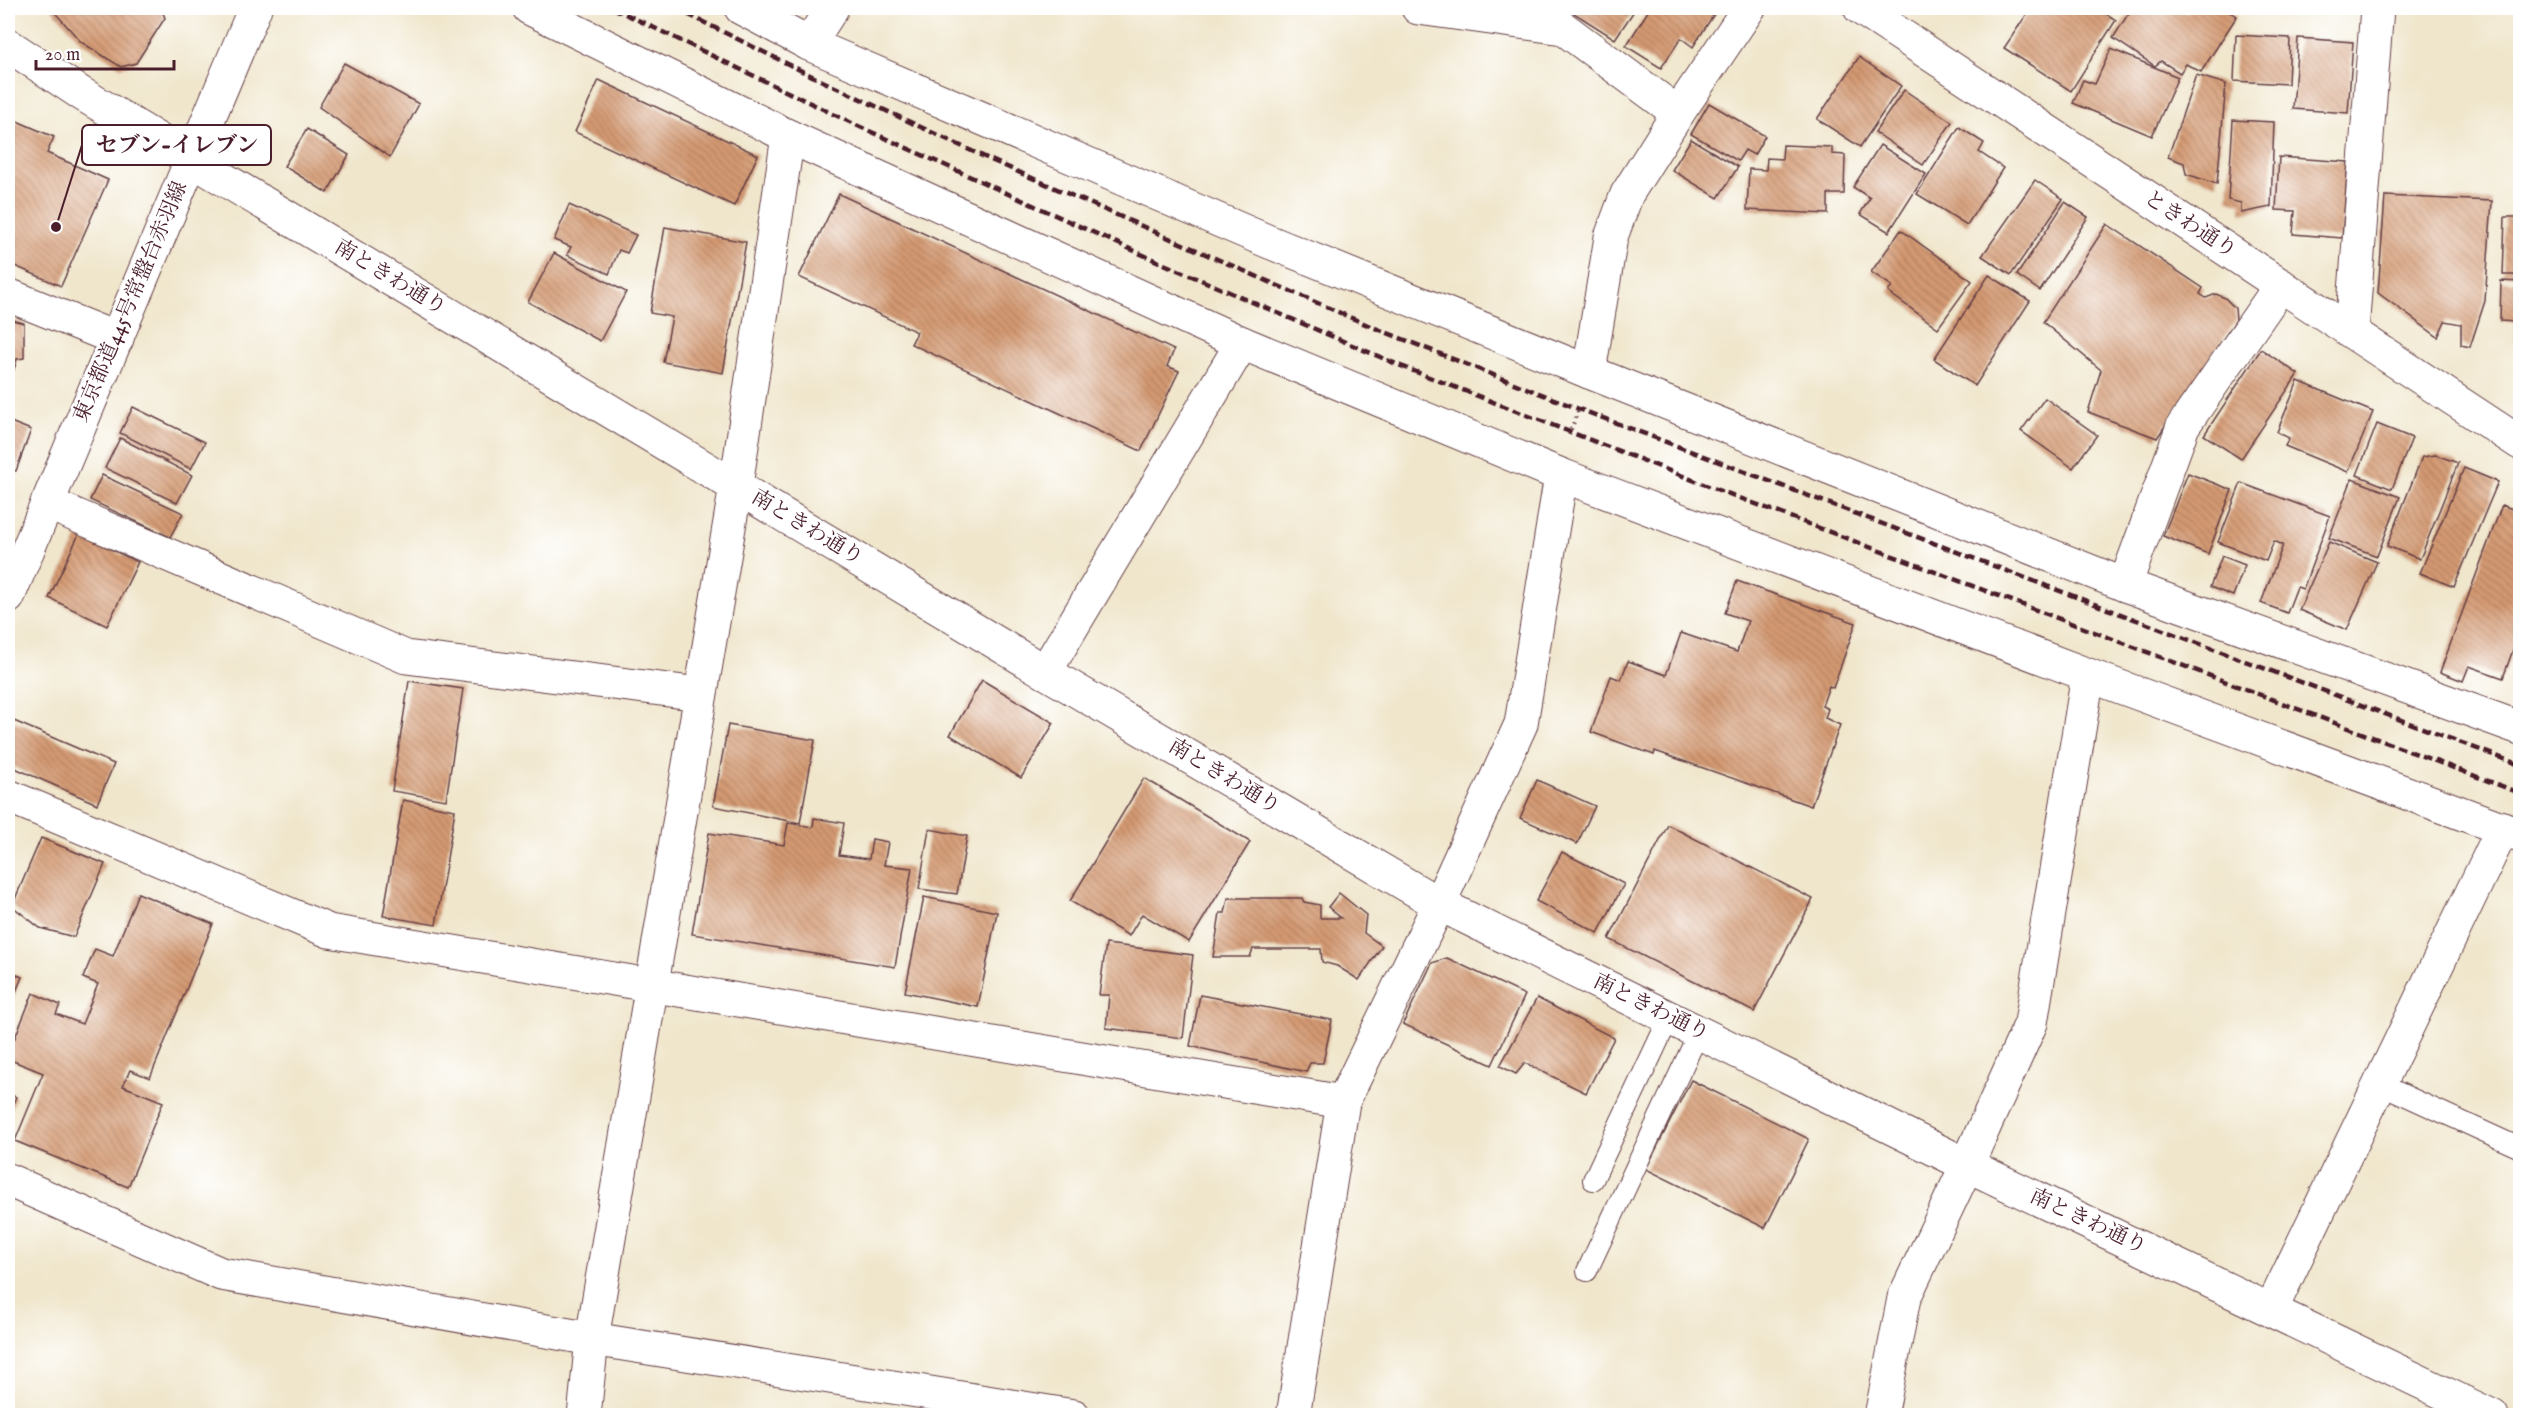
<svg xmlns="http://www.w3.org/2000/svg" width="2528" height="1423" viewBox="0 0 2528 1423" font-family="'IM FELL English','Noto Serif JP',serif">
  <style>
    .building { fill: url(#building-back-hatch) }
    .lines { fill: none; stroke-linecap: round; stroke-linejoin: round }
    .service-casing { stroke: #633d43; stroke-width: 22 }
    .minor-casing { stroke: #633d43; stroke-width: 35 }
    .tertiary-casing { stroke: #633d43; stroke-width: 35 }
    .secondary-casing { stroke: #633d43; stroke-width: 35 }
    .path { stroke: #633d43; stroke-width: 4; stroke-dasharray: 1.5 4.5; stroke-linecap: butt }
    .service { stroke: #fff; stroke-width: 20 }
    .minor { stroke: #fff; stroke-width: 33 }
    .tertiary { stroke: #fff; stroke-width: 33 }
    .secondary { stroke: #fff; stroke-width: 33 }
    .rail { stroke: #4a1f2b; stroke-width: 4.5; stroke-dasharray: 9 4.5; stroke-linecap: butt }
    .labels { text-anchor: middle; dominant-baseline: central; stroke-width: 5; stroke-linejoin: round; paint-order: stroke }
    .street-label { font-size: 21px; fill: #4a1f2b; stroke: #fff }
    .leader { fill: none; stroke: #4a1f2b; stroke-width: 2 }
    .callout-dot { fill: #4a1f2b; stroke: #fff; stroke-width: 2 }
    .callout { fill: #fff; stroke: #4a1f2b; stroke-width: 2 }
    .callout-label { font-size: 22px; text-anchor: middle; font-weight: bold; fill: #4a1f2b }
  </style>
  <defs>
    <pattern id="building-back-hatch" width="6" height="6" patternUnits="userSpaceOnUse" patternTransform="scale(1.5)"><rect width="6" height="6" fill="#d49a72"/><path d="M-1 5l2 2M0 0l6 6M5-1l2 2" fill="none" stroke="#ae7d5e"/></pattern>
  </defs>
  <rect width="100%" height="100%" fill="#fff"/>
  <filter id="ink" filterUnits="userSpaceOnUse"><feTurbulence type="fractalNoise" baseFrequency=".0167" numOctaves="2"/><feDisplacementMap in="SourceGraphic" scale="12" xChannelSelector="R" yChannelSelector="G"/><feConvolveMatrix kernelMatrix="1 2 1 2 8 2 1 2 1" color-interpolation-filters="sRGB"/></filter>
  <filter id="wash" filterUnits="userSpaceOnUse"><feTurbulence type="fractalNoise" baseFrequency=".008" numOctaves="4" result="noise"/><feDisplacementMap in="SourceGraphic" scale="24" xChannelSelector="R" yChannelSelector="G"/><feGaussianBlur stdDeviation="1.35" result="paint"/><feColorMatrix in="noise" values="0 0 0 0 0 0 0 0 0 0 0 0 0 0 0 0 0 1.4 0 .05"/><feComposite in="paint" operator="in"/></filter>
  <g filter="url(#wash)">
    <rect width="100%" height="100%" fill="#f0e6cc"/>
    <g id="blocks">
      <g class="building">
        <path d="M51,8H161L165,18L136,63L121,67L81,42Z"/>
        <path d="M1566,8H1636L1615,39Z"/>
        <path d="M1650,8H1718L1693,47L1681,38L1661,68L1626,46Z"/>
        <path d="M2031,8H2097L2116,20L2071,91L2004,48Z"/>
        <path d="M2132,8H2176L2186,13L2190,8H2223L2237,16L2201,72L2186,64L2180,73L2161,61L2155,66L2113,38Z"/>
        <path d="M2236,35L2290,38L2288,84L2234,81Z"/>
        <path d="M2298,38L2353,42L2348,113L2293,109Z"/>
        <path d="M2111,49L2178,77L2152,136L2073,103L2083,80L2095,84Z"/>
        <path d="M1859,57L1901,86L1860,147L1817,119Z"/>
        <path d="M344,63L419,104L390,157L319,107Z"/>
        <path d="M2196,75L2226,84L2217,184L2186,174L2184,163L2168,157Z"/>
        <path d="M599,80L758,155L734,206L575,132Z"/>
        <path d="M1904,90L1952,122L1923,165L1875,132Z"/>
        <path d="M1709,103L1765,136L1754,155L1745,150L1738,161L1691,134Z"/>
        <path d="M2233,120L2274,122L2271,207L2241,213V203L2228,200Z"/>
        <path d="M17,121L54,137L47,153L108,180L61,286L8,263V139L9,140Z"/>
        <path d="M1959,127L1984,143L1979,152L2003,168L1967,225L1917,194Z"/>
        <path d="M307,129L349,155L327,193L284,166Z"/>
        <path d="M1691,139L1738,167L1718,198L1672,170Z"/>
        <path d="M1783,145L1832,147V154L1845,155L1844,194H1828V214L1747,210L1749,169L1766,170L1767,158L1782,159Z"/>
        <path d="M1880,145L1926,174L1889,232L1860,214L1870,198L1853,187Z"/>
        <path d="M2279,157L2348,162L2342,238L2293,234L2295,211L2276,210Z"/>
        <path d="M2035,180L2063,199L2011,275L1982,256Z"/>
        <path d="M839,194L1174,350L1167,366L1179,371L1141,451L911,344L917,332L799,277Z"/>
        <path d="M2385,196L2492,201L2485,301L2470,347L2461,345V324L2445,321L2438,337L2378,293Z"/>
        <path d="M2065,202L2088,217L2040,291L2017,275Z"/>
        <path d="M569,205L636,235L627,253L619,250L609,274L567,255L571,247L554,240Z"/>
        <path d="M2505,217H2520V275H2503Z"/>
        <path d="M2107,224L2203,288L2200,294L2206,298L2216,294L2225,298L2235,308L2236,320L2157,438L2088,412L2101,370L2043,322Z"/>
        <path d="M665,227L746,242L723,373L663,362L672,317L650,313Z"/>
        <path d="M1901,230L1972,281L1938,328L1888,292L1892,286L1871,272Z"/>
        <path d="M554,253L626,292L600,341L528,302Z"/>
        <path d="M1989,275L2030,301L1975,386L1934,359Z"/>
        <path d="M2501,281L2520,282V344H2515L2516,322L2500,321Z"/>
        <path d="M8,319L24,323V358L17,359L8,390Z"/>
        <path d="M2261,349L2298,374L2241,459L2204,435Z"/>
        <path d="M2298,381L2373,412L2348,472L2285,446L2289,438L2277,432Z"/>
        <path d="M2045,398L2097,435L2073,468L2021,431Z"/>
        <path d="M133,407L205,442L191,469L120,433Z"/>
        <path d="M8,421L31,430L16,471L8,470Z"/>
        <path d="M2377,424L2412,438L2392,489L2357,475Z"/>
        <path d="M120,438L192,475L177,503L105,468Z"/>
        <path d="M2436,455L2458,463L2420,559L2387,546L2422,457Z"/>
        <path d="M2464,468L2498,482L2454,587L2420,573Z"/>
        <path d="M2188,473L2232,490L2208,554L2163,536Z"/>
        <path d="M102,475L183,513L170,537L90,500Z"/>
        <path d="M2352,479L2400,497L2377,556L2329,538Z"/>
        <path d="M2241,483L2330,516L2303,589L2297,587L2287,613L2261,603L2283,545L2274,541L2266,561L2218,542Z"/>
        <path d="M2502,505L2520,512V630L2503,678L2469,666L2463,681L2440,672Z"/>
        <path d="M79,534L138,562L107,626L49,598Z"/>
        <path d="M2329,542L2377,562L2347,630L2299,610Z"/>
        <path d="M2222,556L2245,565L2233,596L2210,587Z"/>
        <path d="M1737,581L1856,623L1833,688L1829,686L1822,706L1828,709L1825,718L1840,725L1811,806L1655,751L1654,755L1591,732L1611,676L1621,680L1628,661L1666,675L1681,633L1737,652L1748,621L1725,613Z"/>
        <path d="M982,680L1054,723L1021,778L950,735Z"/>
        <path d="M409,681L463,689L446,800L392,791Z"/>
        <path d="M14,721L114,764L97,804L8,765V735Z"/>
        <path d="M728,725L815,740L800,823L713,806Z"/>
        <path d="M1144,778L1250,842L1189,942L1142,914L1129,936L1070,901Z"/>
        <path d="M1537,780L1595,806L1577,844L1520,818Z"/>
        <path d="M403,800L455,810L436,925L383,916Z"/>
        <path d="M814,818L844,823L839,855L869,859L872,839L888,842L884,865L912,868L895,967L692,934L709,833L784,845L788,823L813,827Z"/>
        <path d="M1668,825L1813,899L1754,1012L1609,939Z"/>
        <path d="M929,829L967,836L957,894L919,889Z"/>
        <path d="M41,838L105,864L74,937L40,928L12,906Z"/>
        <path d="M1562,852L1624,884L1598,933L1536,901Z"/>
        <path d="M138,893L213,924L150,1078L130,1070L123,1086L163,1102L128,1187L15,1141L43,1073L8,1059V1055L33,993L60,1005L56,1014L82,1024L98,984L83,978L95,949L113,956Z"/>
        <path d="M1339,893L1366,915L1364,933L1382,946L1359,980L1337,966L1322,962L1321,949H1253L1250,957H1213L1220,913H1225L1228,898H1302L1304,902L1320,905V918H1341L1328,907Z"/>
        <path d="M924,897L997,912L978,1007L905,992Z"/>
        <path d="M1106,944L1193,955L1183,1038L1106,1028L1109,995H1099Z"/>
        <path d="M1447,958L1525,995L1492,1065L1403,1024L1432,963Z"/>
        <path d="M8,971L22,977L8,1011Z"/>
        <path d="M1200,995L1332,1020L1323,1063H1310L1306,1072L1190,1046Z"/>
        <path d="M1537,998L1614,1038L1586,1093L1525,1063L1516,1074L1500,1066Z"/>
        <path d="M1691,1080L1809,1139L1765,1228L1646,1169Z"/>
        <path d="M8,1094L16,1097L8,1118Z"/>
      </g>
    </g>
  </g>
  <g filter="url(#ink)">
    <use href="#blocks" fill-opacity="0" stroke="#633d43" stroke-width="1.5"/>
    <g class="lines">
      <defs>
        <g id="service">
          <path d="M2380,1084L2520,1148"/>
          <path d="M1593,1180L1669,1018"/>
          <path d="M1587,1271L1699,1032"/>
        </g>
        <g id="minor">
          <path d="M529,8L788,136L1242,343L1561,475L2088,675L2520,835"/>
          <path d="M741,8L809,44L832,8"/>
          <path d="M1418,8L1563,28L1678,113"/>
          <path d="M809,44L1267,241L1589,372L2125,585L2520,728"/>
          <path d="M8,295L117,339"/>
          <path d="M2352,331L2377,8"/>
          <path d="M1589,372L1611,237L1627,194L1678,113L1749,8"/>
          <path d="M47,503L406,657L700,694"/>
          <path d="M2125,585L2183,426L2281,285"/>
          <path d="M1045,672L1242,343"/>
          <path d="M8,796L329,931L1343,1102"/>
          <path d="M8,1180L221,1274L592,1339L1074,1416"/>
          <path d="M2271,1310L2503,828"/>
          <path d="M584,1416L592,1339L736,486L788,136"/>
          <path d="M1293,1416L1343,1102L1439,904L1521,724L1561,475"/>
          <path d="M1881,1416L1904,1298L1967,1165L2031,1023L2088,675"/>
        </g>
        <g id="tertiary">
          <path d="M1860,8L2520,443"/>
          <path d="M8,45L82,94L1045,672L1439,904L1967,1165L2492,1416"/>
        </g>
        <path id="secondary" d="M8,597L255,8"/>
      </defs>
      <use href="#service" class="service-casing"/>
      <use href="#minor" class="minor-casing"/>
      <use href="#tertiary" class="tertiary-casing"/>
      <use href="#secondary" class="secondary-casing"/>
      <path class="path" d="M1569,435L1578,411"/>
      <use href="#service" class="service"/>
      <use href="#minor" class="minor"/>
      <use href="#tertiary" class="tertiary"/>
      <use href="#secondary" class="secondary"/>
      <g class="rail">
        <path d="M613,8L856,125L1150,258L1401,366L1716,489L2520,793"/>
        <path d="M675,8L816,78L991,160L1370,326L1579,409L2520,765"/>
      </g>
    </g>
  </g>
  <g class="labels">
    <g class="street-label">
      <text transform="translate(2190 225) rotate(33)">ときわ通り</text>
      <text transform="translate(390 278) rotate(31)">南ときわ通り</text>
      <text transform="translate(131 302) rotate(-67)">東京都道445号常盤台赤羽線</text>
      <text transform="translate(807 528) rotate(31)">南ときわ通り</text>
      <text transform="translate(1224 777) rotate(31)">南ときわ通り</text>
      <text transform="translate(1651 1008) rotate(26)">南ときわ通り</text>
      <text transform="translate(2088 1222) rotate(25)">南ときわ通り</text>
    </g>
  </g>
  <path class="leader" d="M56 227L82 145"/>
  <circle class="callout-dot" cx="56" cy="227" r="6"/>
  <rect class="callout" x="82" y="125" width="189" height="40" rx="6"/>
  <g class="callout-label">
    <text x="177" y="152">セブン-イレブン</text>
  </g>
  <rect width="2528" height="1423" fill="none" stroke="#fff" stroke-width="30"/>
  <path d="M36 60v9h138v-9" fill="none" stroke="#4a1f2b" stroke-width="3"/>
  <text x="45" y="60" font-size="18" fill="#4a1f2b" stroke="#ffffff" stroke-width="4.5" paint-order="stroke">20 m</text>
</svg>
